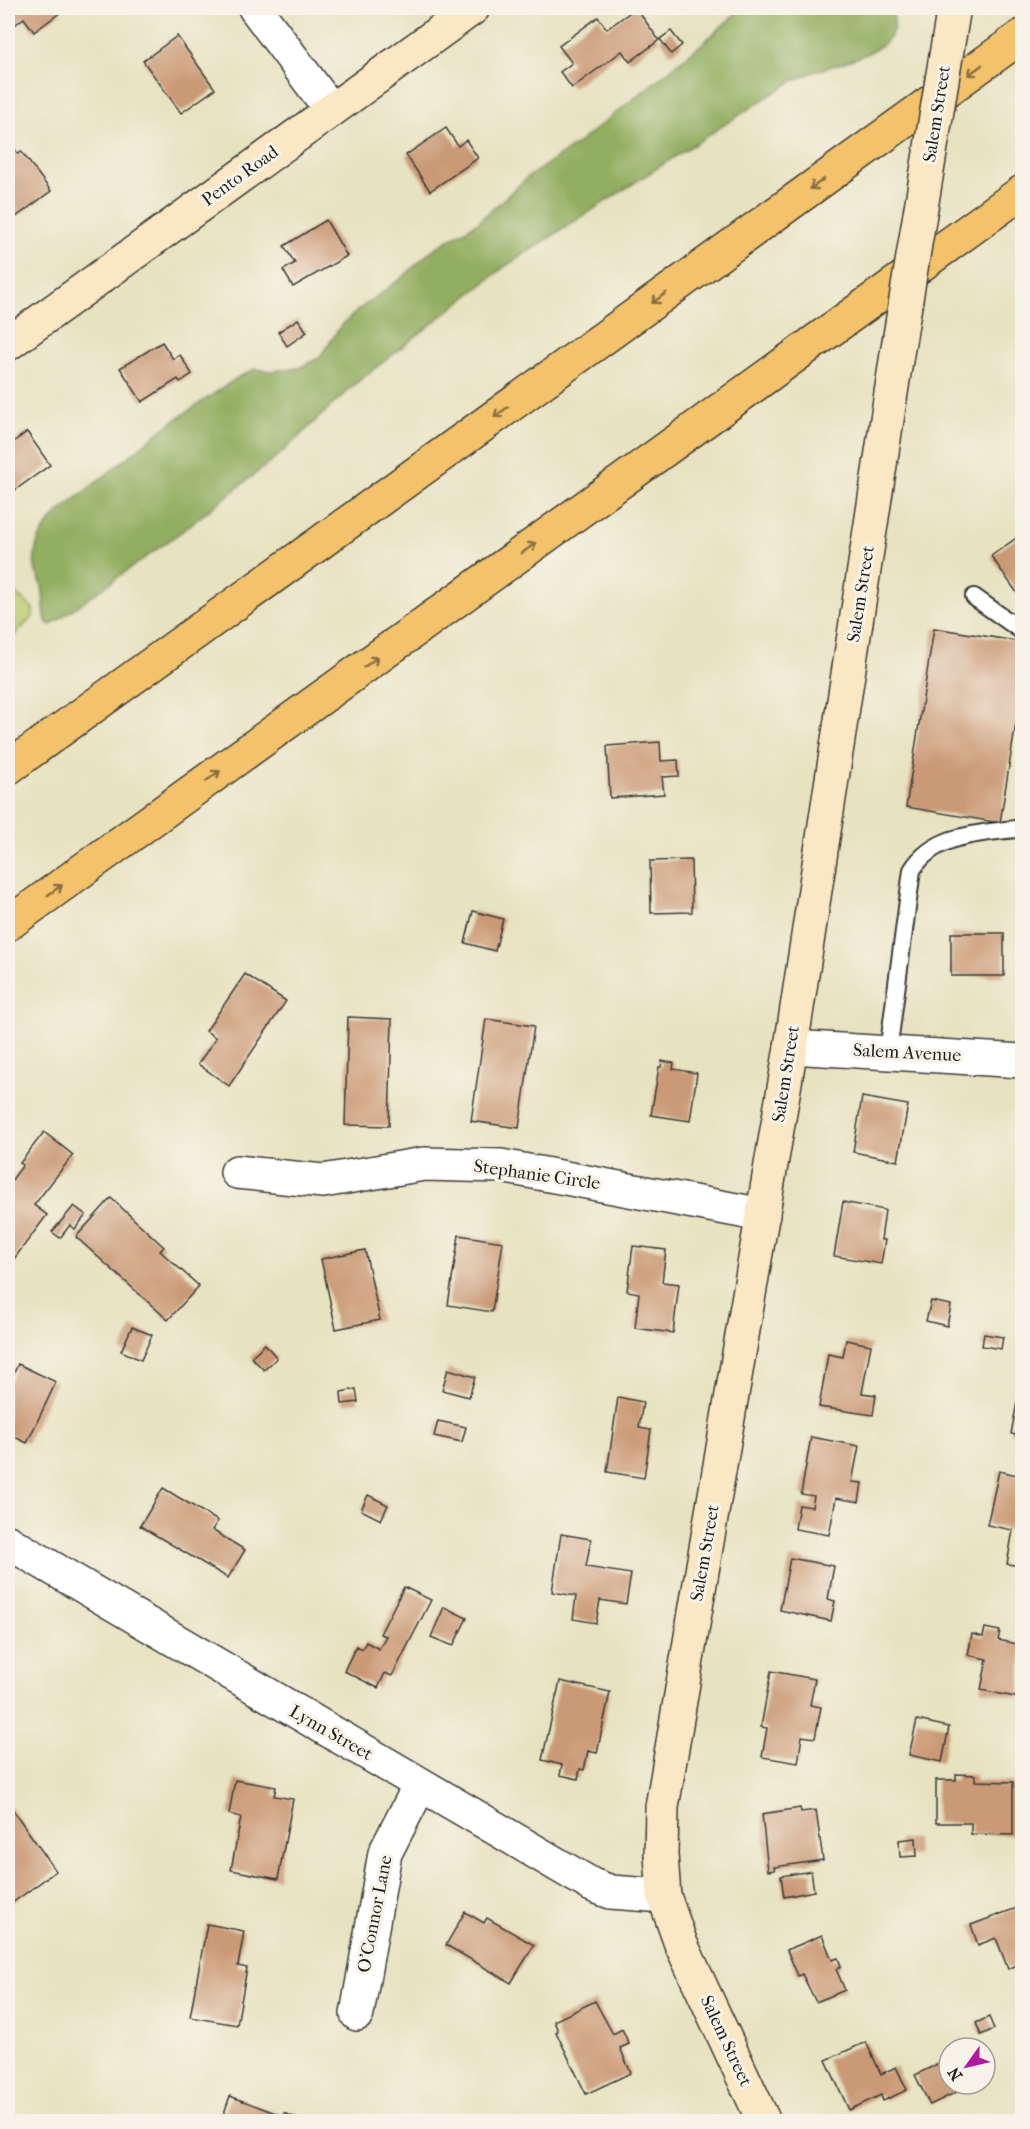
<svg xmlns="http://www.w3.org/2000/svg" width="1030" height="2129" viewBox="0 0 1030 2129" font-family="'IM FELL French Canon',serif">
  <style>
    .green { fill: #b9ca6d; stroke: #6a7344; stroke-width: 1.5 }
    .forest { fill: #92ae60; stroke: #57653e; stroke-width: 1.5 }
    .building { fill: #ca9975 }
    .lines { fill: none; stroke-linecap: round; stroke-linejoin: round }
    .lane-casing { stroke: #3a3a35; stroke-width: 20 }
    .street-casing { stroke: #3a3a35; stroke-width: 36 }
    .secondary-casing { stroke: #3a3a35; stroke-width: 36 }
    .highway-casing { stroke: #3a3a35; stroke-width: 36 }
    .lane { stroke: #fff; stroke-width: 16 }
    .street { stroke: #fff; stroke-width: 33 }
    .secondary { stroke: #fae7c3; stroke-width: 33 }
    .highway { stroke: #f3c26a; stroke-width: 33 }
    .secondary-bridge-casing { stroke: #3a3a35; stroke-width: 36; stroke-linecap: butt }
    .secondary-bridge { stroke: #fae7c3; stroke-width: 33 }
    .oneway { stroke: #886f43 }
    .labels { text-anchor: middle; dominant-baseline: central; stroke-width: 6; stroke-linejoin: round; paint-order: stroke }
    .street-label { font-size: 18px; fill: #1c1c1c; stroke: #f7f3e8 }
  </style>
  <rect width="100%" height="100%" fill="#f7f3e8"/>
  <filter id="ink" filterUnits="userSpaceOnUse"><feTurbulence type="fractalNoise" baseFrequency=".0167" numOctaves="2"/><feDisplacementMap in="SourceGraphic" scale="12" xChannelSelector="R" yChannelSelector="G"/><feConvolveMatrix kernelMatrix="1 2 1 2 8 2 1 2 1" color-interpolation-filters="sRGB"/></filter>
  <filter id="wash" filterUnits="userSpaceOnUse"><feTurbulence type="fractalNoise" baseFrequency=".008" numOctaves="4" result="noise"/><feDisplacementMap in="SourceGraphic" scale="24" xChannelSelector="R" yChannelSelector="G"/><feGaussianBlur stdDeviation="1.35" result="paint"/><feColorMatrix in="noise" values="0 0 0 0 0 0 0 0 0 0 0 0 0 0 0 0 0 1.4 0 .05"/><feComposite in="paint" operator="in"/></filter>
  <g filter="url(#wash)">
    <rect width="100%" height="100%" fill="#e7e2c0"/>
    <path class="green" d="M8,591L17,595L33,608V617L8,641Z"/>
    <path class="forest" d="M742,8H890C911,49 846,61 819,70C809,73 799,79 789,83L507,265L355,384L278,456L181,532L51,625L47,623C42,610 45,599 42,586C41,580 36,574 35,568C32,545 43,529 58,513L168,425L237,378L255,369L271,371L299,368L319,358L341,326L358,310L403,277L432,250L477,223L528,177L577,144L702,44Z"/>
    <g id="blocks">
      <g class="building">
        <path d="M8,8H57L61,12L34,32L24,18L8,30Z"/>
        <path d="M636,8L659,40L630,62L622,51L572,88L560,72L572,63L559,46L598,17L607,29Z"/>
        <path d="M671,31L682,45L671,54L660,39Z"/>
        <path d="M177,36L215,89L181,113L143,61Z"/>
        <path d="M446,128L458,146L466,140L478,158L430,191L406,155Z"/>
        <path d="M8,140L18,154L21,151L51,191L12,220L8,214Z"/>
        <path d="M326,220L347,256L293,287L283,270L295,263L284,246Z"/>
        <path d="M298,319L307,332L287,346L278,332Z"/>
        <path d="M162,342L173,359L180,355L192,374L180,382L178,379L142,402L120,368Z"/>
        <path d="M27,432L50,465L8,495V446Z"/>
        <path d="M1022,534V600L991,556Z"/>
        <path d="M934,628L1022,642V685L1000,823L906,807Z"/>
        <path d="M660,742L661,761L678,760L679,776L662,777L664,794L610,798L607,746Z"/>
        <path d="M691,860L692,912L651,913L650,861Z"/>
        <path d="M473,911L503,919L495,951L465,943Z"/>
        <rect x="951" y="933" width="53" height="43"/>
        <path d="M245,974L286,1001L229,1086L198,1064L216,1038L206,1031Z"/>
        <path d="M348,1017L392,1019L389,1126L345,1125Z"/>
        <path d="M486,1019L534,1026L519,1128L471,1121Z"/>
        <path d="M662,1061L674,1063L673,1069L697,1073L690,1121L651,1115L659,1067H661Z"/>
        <path d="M862,1097L908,1105L898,1161L853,1152Z"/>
        <path d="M44,1132L73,1155L34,1205L47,1215L8,1267V1185L23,1165L20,1163Z"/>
        <path d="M111,1198L164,1247L160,1251L199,1286L168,1320L76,1237Z"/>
        <path d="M843,1202L885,1210L881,1240H885L881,1264L834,1256Z"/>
        <path d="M74,1206L86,1215L75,1229L70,1225L60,1238L52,1232Z"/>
        <path d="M459,1235L503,1242L492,1312L448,1305Z"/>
        <path d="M633,1246L666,1250L662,1282L679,1284L673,1333L635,1328L639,1293L627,1291Z"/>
        <path d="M365,1250L380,1320L336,1329L321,1259Z"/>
        <path d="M931,1301L951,1305L947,1326L926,1321Z"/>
        <path d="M132,1327L152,1335L141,1360L121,1351Z"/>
        <path d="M984,1334L1003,1337L1001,1349L982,1346Z"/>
        <path d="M846,1340L871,1345L862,1393L876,1395L873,1415L819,1407L828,1354L843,1357Z"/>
        <path d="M265,1344L277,1358L264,1370L251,1357Z"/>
        <path d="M18,1364L56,1382L27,1443L8,1434V1386Z"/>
        <path d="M448,1369L475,1377L469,1397L442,1390Z"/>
        <path d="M356,1389L358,1402L342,1404L341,1392Z"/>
        <path d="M618,1397L643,1402L639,1428L651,1430L644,1478L607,1472Z"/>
        <path d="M1018,1397H1022V1436L1011,1434Z"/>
        <path d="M438,1421L466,1427L462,1442L434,1436Z"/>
        <path d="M811,1437L859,1446L852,1482L862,1483L859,1502L836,1498L829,1535L795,1529L799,1505L812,1507L814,1496L801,1494Z"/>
        <path d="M999,1471L1022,1476V1566L1007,1564L1013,1530L987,1525Z"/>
        <path d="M163,1488L218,1521L212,1530L245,1550L228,1578L140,1526Z"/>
        <path d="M368,1495L388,1505L381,1520L361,1510Z"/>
        <path d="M561,1534L591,1539L586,1567L631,1574L626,1604L600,1600L596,1623L573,1619L576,1596L552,1592Z"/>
        <path d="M790,1558L834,1566L828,1599L835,1601L831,1621L780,1610Z"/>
        <path d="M404,1587L431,1600L392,1676L385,1673L378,1688L344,1671L356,1646L362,1649L366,1642L379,1649L386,1636L380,1634Z"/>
        <path d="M444,1607L467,1618L453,1646L431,1637Z"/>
        <path d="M985,1628L1000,1631L998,1640L1022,1645L1020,1698L981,1690L987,1659L968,1655L972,1634L983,1637Z"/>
        <path d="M771,1671L815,1679L810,1705L821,1707L815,1738L802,1736L798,1763L762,1757L767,1728L761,1727Z"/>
        <path d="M560,1681L610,1692L597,1753L588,1751L584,1770L580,1769L578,1779L560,1775L562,1765L542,1760Z"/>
        <path d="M917,1720L949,1727L942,1762L909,1755Z"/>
        <path d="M956,1774L975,1775V1781L1013,1782V1835L971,1834V1823H936V1780H956Z"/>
        <path d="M235,1780L276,1787L274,1796L293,1799L278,1879L231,1870L241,1817L229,1814Z"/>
        <path d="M8,1803L56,1871L8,1906Z"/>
        <path d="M800,1808L801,1812L816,1810L823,1860L774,1867L775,1870L768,1871L762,1814Z"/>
        <path d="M916,1838L917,1856L900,1857L899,1840Z"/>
        <path d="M811,1871L814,1891L784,1897L781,1876Z"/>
        <path d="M1022,1906V1963L1008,1969L996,1938L978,1945L971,1925Z"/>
        <path d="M465,1912L484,1923L487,1918L534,1945L511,1983L446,1945Z"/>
        <path d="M207,1924L244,1931L238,1966L247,1968L237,2025L190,2017Z"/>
        <path d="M822,1935L832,1960L838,1958L841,1966L836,1969L845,1990L816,2002L802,1974L798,1976L787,1950Z"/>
        <path d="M595,2001L613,2034L622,2029L629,2044L620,2048L631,2073L586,2094L556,2032L558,2031L554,2021Z"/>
        <path d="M989,2017L994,2029L981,2035L976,2023Z"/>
        <path d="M866,2042L881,2074L896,2067L907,2090L883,2101L881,2095L849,2110L826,2060Z"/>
        <path d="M948,2059L949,2084H961L963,2089L930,2105L915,2075Z"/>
        <path d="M230,2096L283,2116L284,2113L306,2122H221Z"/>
      </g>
    </g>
  </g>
  <g filter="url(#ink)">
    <use href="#blocks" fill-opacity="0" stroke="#3a3a35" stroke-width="1.5"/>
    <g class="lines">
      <defs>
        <g id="lane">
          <path d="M974,597L1022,631"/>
          <path d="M888,1052L912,870C936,832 982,834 1022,828"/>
        </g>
        <g id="street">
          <path d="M255,8L331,110"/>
          <path d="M791,1047L1022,1061"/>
          <path d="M237,1172L323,1181L424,1164L501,1166L763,1215"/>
          <path d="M8,1542L592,1885L611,1892L664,1896"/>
          <path d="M357,2014L385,1853L420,1785"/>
        </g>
        <g id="secondary">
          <path d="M8,344L473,8"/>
          <path d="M764,2122L681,1944L664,1896L661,1855L662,1807L791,1047L897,354"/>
        </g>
        <g id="highway">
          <path d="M8,768L1022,36"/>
          <path d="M8,924L1022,192"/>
        </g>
      </defs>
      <use href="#lane" class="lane-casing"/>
      <use href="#street" class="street-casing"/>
      <use href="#secondary" class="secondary-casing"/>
      <use href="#highway" class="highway-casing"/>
      <use href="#lane" class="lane"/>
      <use href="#street" class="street"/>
      <use href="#secondary" class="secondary"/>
      <use href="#highway" class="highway"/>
      <defs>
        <path id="secondary-bridge" d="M897,354L953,13"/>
      </defs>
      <use href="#secondary-bridge" class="secondary-bridge-casing"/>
      <use href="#secondary-bridge" class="secondary-bridge"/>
    </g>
    <defs><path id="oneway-shaft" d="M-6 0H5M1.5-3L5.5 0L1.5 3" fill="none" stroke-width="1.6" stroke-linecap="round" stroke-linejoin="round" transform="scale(1.5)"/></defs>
    <g class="oneway">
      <use href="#oneway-shaft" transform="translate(975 70) rotate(144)"/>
      <use href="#oneway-shaft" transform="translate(817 184) rotate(144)"/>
      <use href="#oneway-shaft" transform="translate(659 298) rotate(144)"/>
      <use href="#oneway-shaft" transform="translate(501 412) rotate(144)"/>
      <use href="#oneway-shaft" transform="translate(529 548) rotate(-36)"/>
      <use href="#oneway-shaft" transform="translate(371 662) rotate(-36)"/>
      <use href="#oneway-shaft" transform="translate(213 776) rotate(-36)"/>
      <use href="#oneway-shaft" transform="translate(55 890) rotate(-36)"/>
    </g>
  </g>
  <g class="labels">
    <g class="street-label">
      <text transform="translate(937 114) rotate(-81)">Salem Street</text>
      <text transform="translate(240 176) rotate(-36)">Pento Road</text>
      <text transform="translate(861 594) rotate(-81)">Salem Street</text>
      <text transform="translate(907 1053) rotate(3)">Salem Avenue</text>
      <text transform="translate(786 1074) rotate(-81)">Salem Street</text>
      <text transform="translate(537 1175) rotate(8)">Stephanie Circle</text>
      <text transform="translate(705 1553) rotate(-80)">Salem Street</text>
      <text transform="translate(331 1733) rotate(30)">Lynn Street</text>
      <text transform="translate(375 1914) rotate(-79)">O'Connor Lane</text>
      <text transform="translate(726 2041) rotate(65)">Salem Street</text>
    </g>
  </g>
  <rect width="1030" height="2129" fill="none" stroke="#f7f3e8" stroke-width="30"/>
  <g transform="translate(967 2066) rotate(236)"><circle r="28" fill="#f7f3e8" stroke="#9f9d96" stroke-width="1.5"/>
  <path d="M0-4.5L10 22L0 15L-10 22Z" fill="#b5179e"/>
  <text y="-9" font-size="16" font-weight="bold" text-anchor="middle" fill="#1c1c1c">N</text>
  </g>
</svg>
